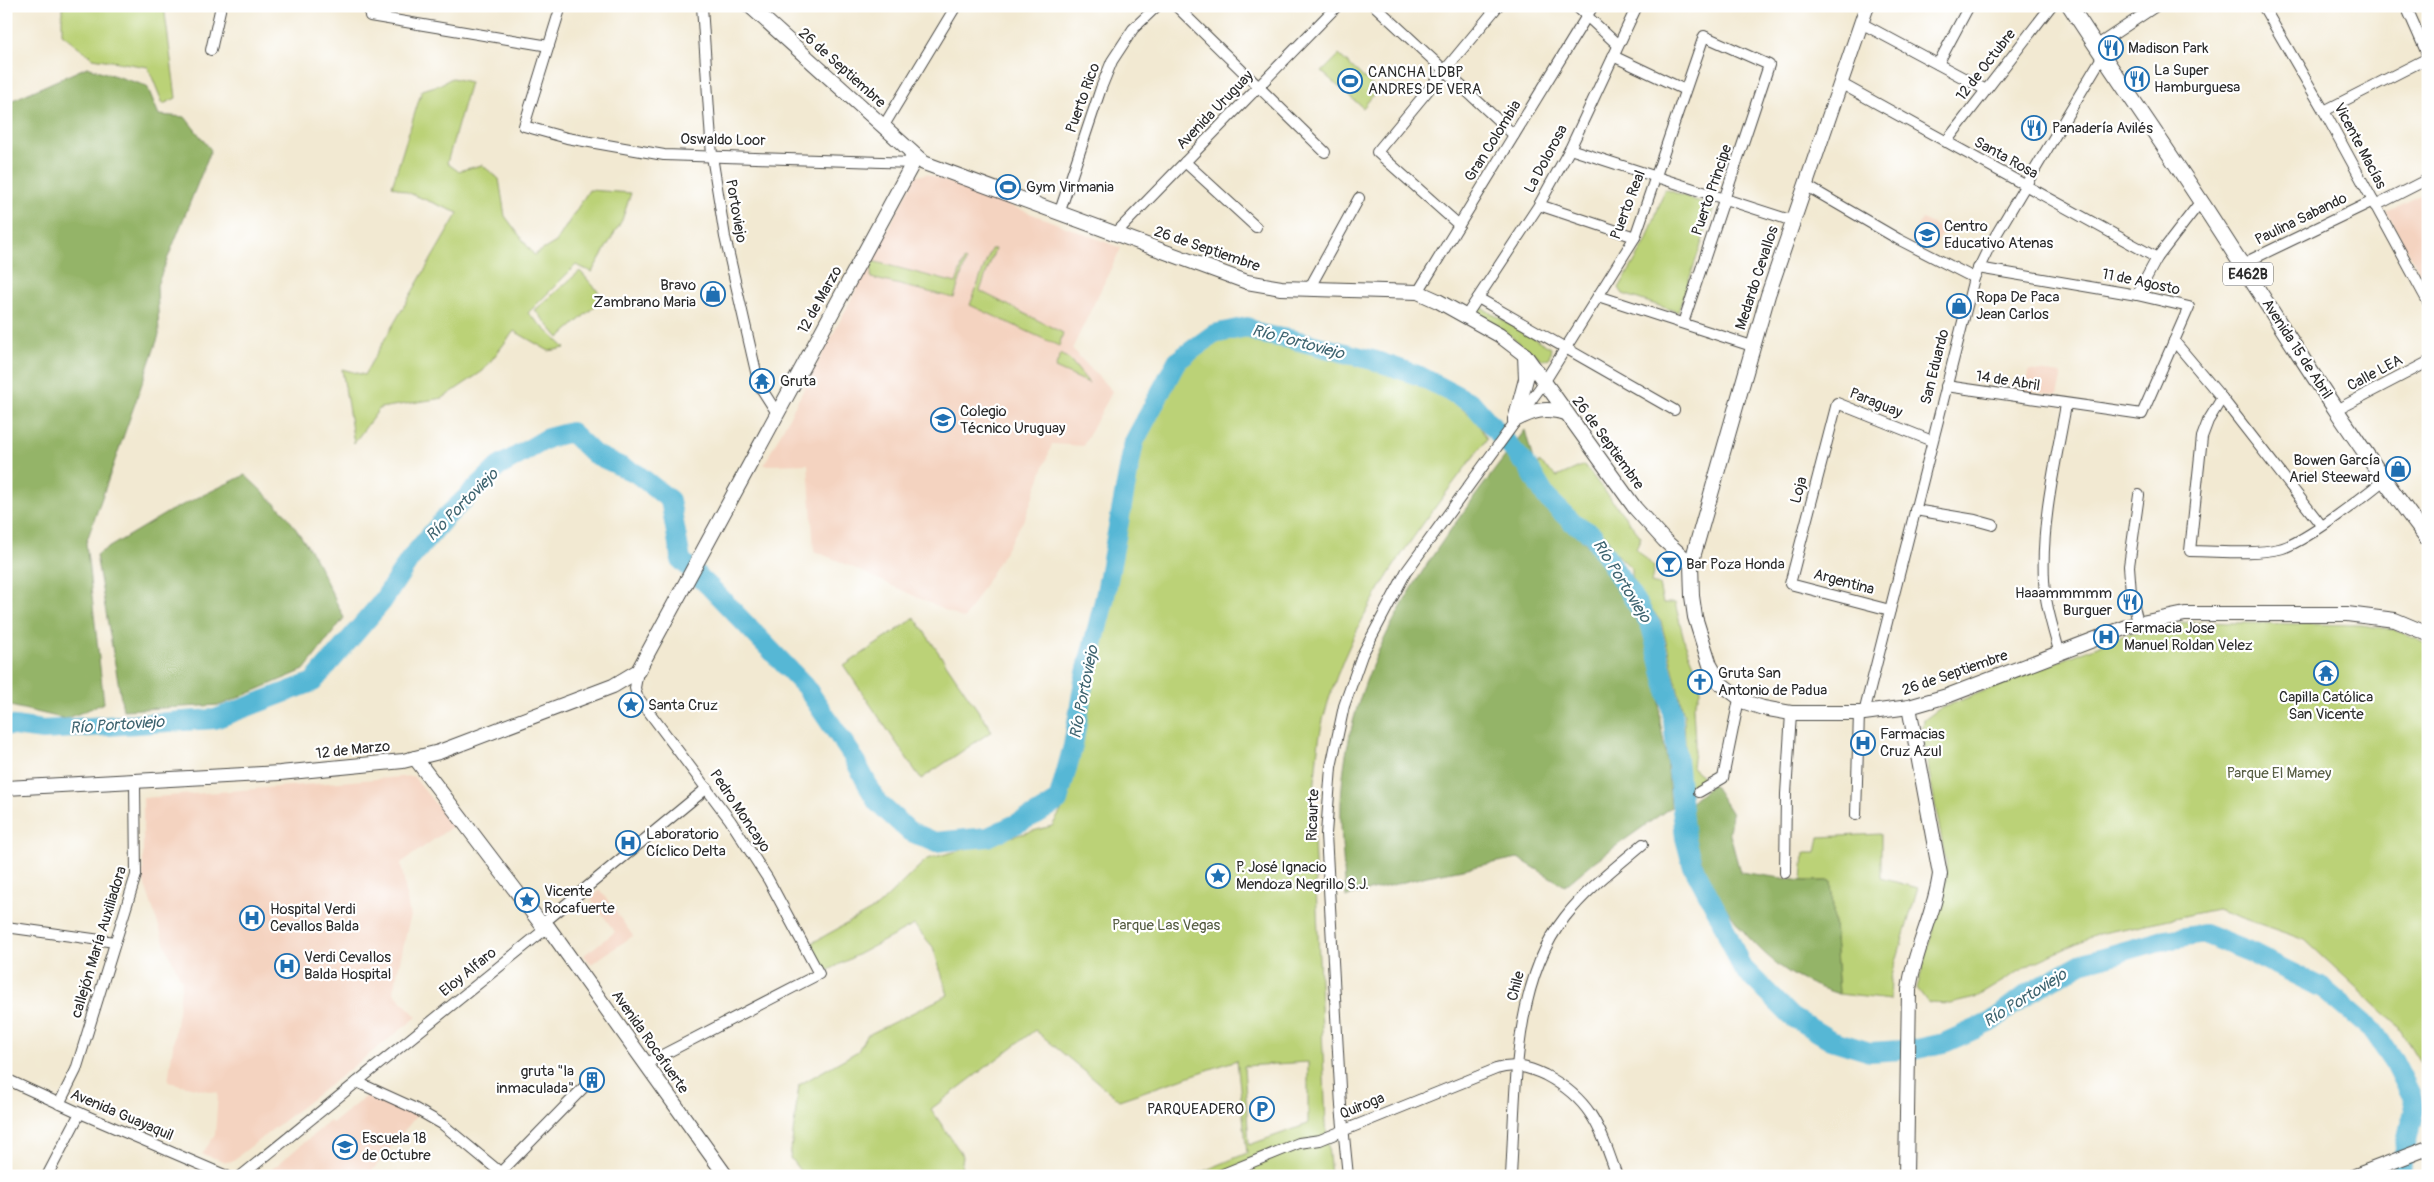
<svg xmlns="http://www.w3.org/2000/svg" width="2434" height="1182" viewBox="0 0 2434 1182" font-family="Pangolin,sans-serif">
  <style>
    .built { fill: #f4d3c0 }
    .green { fill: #bbd277; stroke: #737e51; fill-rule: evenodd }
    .forest { fill: #94b468; stroke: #60704a }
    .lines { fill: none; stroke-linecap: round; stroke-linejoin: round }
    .river { stroke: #57b7d5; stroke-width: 20 }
    .street-casing { stroke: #494844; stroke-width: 12 }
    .secondary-casing { stroke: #494844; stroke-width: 16 }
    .primary-casing { stroke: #494844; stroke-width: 17 }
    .street { stroke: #fff; stroke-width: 10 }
    .secondary { stroke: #fff; stroke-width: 14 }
    .primary { stroke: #fff; stroke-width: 15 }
    .labels { text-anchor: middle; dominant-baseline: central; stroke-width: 4.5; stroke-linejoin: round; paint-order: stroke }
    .shield { fill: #fff; stroke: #6b6b6b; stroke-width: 1 }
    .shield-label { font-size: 14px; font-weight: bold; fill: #2b2b2b }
    .poi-label { font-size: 15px; fill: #2b2b2b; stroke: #fff; text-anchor: start }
    .street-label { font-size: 15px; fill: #2b2b2b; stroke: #fff }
    .park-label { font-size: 15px; fill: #565d42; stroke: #fff }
    .water-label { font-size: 16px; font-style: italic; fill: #3d636f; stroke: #fff }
  </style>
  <rect width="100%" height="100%" fill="#fff"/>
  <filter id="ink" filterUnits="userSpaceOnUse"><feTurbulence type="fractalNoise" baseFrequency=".02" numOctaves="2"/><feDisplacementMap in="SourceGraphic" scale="10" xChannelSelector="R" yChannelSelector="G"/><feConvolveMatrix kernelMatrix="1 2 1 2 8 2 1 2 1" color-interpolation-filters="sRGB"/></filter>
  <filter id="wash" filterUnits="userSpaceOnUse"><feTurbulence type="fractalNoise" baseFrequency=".0096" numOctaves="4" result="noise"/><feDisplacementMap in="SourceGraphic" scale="20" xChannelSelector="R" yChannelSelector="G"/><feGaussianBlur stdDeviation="1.12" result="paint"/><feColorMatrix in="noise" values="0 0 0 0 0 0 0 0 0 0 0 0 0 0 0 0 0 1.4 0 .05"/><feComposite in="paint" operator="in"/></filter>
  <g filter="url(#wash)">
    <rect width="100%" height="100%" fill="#f2e9d2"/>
    <g class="built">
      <path d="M927,174L1121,248L1072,349L1112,391L1110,396L1083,446L1052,444L1026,516L964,619L841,562L814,551L808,464L764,465L916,176Z"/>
      <path d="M2428,191V288L2387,212Z"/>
      <path d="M1922,219L1944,230L1932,251L1910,240Z"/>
      <path d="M2029,370L2062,374L2057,395L2025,390Z"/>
      <path d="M413,776L453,826L401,863L410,917L393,992L417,1017L232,1161L227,1162L202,1154L215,1135L218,1093L168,1082L182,981L165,945L143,879V798Z"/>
      <path d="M600,890L633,936L591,964L584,955L615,932L591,899Z"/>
      <path d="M370,1093L417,1115L368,1176H272L271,1170L330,1121L332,1123Z"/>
    </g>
    <g class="green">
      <path d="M62,6H164L176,98L163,104L148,67L93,58L62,34Z"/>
      <path d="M1339,55L1377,90L1363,108L1322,72Z"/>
      <path d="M452,78L470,82L447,163L458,171L482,165L499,179L505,216L534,255L556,242L589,190L631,193L622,220L592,272L576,265L528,313L565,348L549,351L514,331L483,371L443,398L380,408L354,443L342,369L364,375L458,213L392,186L422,90L439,85Z"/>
      <path d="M1665,189L1714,207L1678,312L1623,294L1619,288L1646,242Z"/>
      <path d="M991,249H995L980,291L1063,333L1059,346L970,305Z"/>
      <path d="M964,260L966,261L954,298L871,278L872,261L956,283Z"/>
      <path d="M580,271L604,298L559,338L535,310Z"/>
      <path d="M1479,306L1551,348L1549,358L1543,360L1498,327L1476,314Z"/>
      <path d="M1246,336C1315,353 1413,369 1469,414C1477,420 1482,431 1487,439C1421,526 1353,608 1324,716C1316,747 1315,781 1313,814L1326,1125L1331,1176H1192L1247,1153L1237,1060L1119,1100L1035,1030L931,1109L963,1156L960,1176H804L790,1158L799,1085L858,1051L866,1036L948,995L933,947L914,925L825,972L810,944L877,907L927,859L1052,826L1064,806L1074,775L1096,658L1113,600L1138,456L1176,373L1204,346L1222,338ZM1308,1062V1124L1249,1145L1244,1066Z"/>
      <path d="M1061,354L1070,360L1089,383L1055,368Z"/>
      <path d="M1539,462L1557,477L1584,465L1641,537L1636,548L1654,567L1651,583L1659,585L1663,603H1675L1685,643L1699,677L1701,689L1693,708L1695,743L1692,767L1705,778L1704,783L1687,793L1684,716L1669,653L1661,622L1640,593L1632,577V569L1613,550L1607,537L1593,524L1571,515L1550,492L1538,475Z"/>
      <path d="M915,618L992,731L921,779L844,666Z"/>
      <path d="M2188,622L2362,625L2396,630L2428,645V1075L2397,1025L2305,940L2217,909L2098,934L2031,964L1975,998L1950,1004L1928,1003L1917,988L1946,880V863L1922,735L1924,720L1939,709L2125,635Z"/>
      <path d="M1881,834V878L1918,888L1891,978L1890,1000L1839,994L1831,881H1802L1804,853H1816L1819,837Z"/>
    </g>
    <g class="forest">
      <path d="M87,67L147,86L159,115L185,117L211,150L157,285L159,335L86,543L104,703L66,719L6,705V103Z"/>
      <path d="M1525,430L1545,505L1583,540L1608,570L1645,630L1659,676L1660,722L1667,759L1671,807L1595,861L1565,886L1518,858L1427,876L1346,897C1344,865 1340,833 1341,802C1347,654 1440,543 1525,430Z"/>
      <path d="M245,475L285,513L313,554L344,618L304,670L221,705L123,710L96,555L170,511Z"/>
      <path d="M1713,784L1732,814L1729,831L1740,872L1802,881H1831L1839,994C1820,988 1800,981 1784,969C1744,941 1711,893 1696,846C1692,833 1690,819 1688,805Z"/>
    </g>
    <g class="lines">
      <path class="river" d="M6,725L43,730L215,719L313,682L382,602L410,559L444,519L498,467L548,438L571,432L594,454L637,474L670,500L681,560L710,587L805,686L852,755L877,802L909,831L935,842L988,837L1037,814L1058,801L1073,746L1084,681L1105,597L1134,442L1177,361L1214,334L1247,327L1260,334L1295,340L1376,361L1420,376L1472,403L1528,467L1546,497L1572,522L1592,534L1651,626L1672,710L1685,838L1692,864L1720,917L1741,966L1792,1017L1831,1040L1870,1052L1917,1049L1944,1043L1991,1022L2030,992L2082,963L2160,941L2204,934L2254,954L2324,989L2374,1032L2394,1061L2411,1095L2414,1111L2402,1162L2401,1176"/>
    </g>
  </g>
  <g filter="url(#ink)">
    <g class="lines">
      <defs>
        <g id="street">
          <path d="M561,6L524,126L567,138L664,155L913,163"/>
          <path d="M702,6L712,156L725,237L759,385L777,413"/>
          <path d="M1176,6L1325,152"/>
          <path d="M1375,6L1514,135"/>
          <path d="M1576,6L1618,45"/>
          <path d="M2263,6L2324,111L2428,302"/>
          <path d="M2406,6L2428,56"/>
          <path d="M370,16L549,46"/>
          <path d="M1861,23L1986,90"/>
          <path d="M2096,46L2156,6"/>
          <path d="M211,50L221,6"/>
          <path d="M1613,56L1685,90"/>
          <path d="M1938,64L1969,6"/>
          <path d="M1840,83L2157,258"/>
          <path d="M2324,111L2428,58"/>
          <path d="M883,127L956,6"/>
          <path d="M1946,142L2051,6"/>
          <path d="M1570,149L1793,221"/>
          <path d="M1185,162L1256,227"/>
          <path d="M1805,185L1898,239L1974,278"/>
          <path d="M1539,205L1635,237"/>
          <path d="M2375,206L2428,179"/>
          <path d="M1059,214L1101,88L1112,61L1133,29L1157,6"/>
          <path d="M1459,225L1377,152L1498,6"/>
          <path d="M1115,234L1337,6"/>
          <path d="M2242,264L2373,201"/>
          <path d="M1309,289L1359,198"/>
          <path d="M1418,292L1593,6"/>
          <path d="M2137,295L2157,258L2201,201"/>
          <path d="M1598,296L1752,346"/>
          <path d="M1478,298L1674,410"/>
          <path d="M1466,316L1539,205L1570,149L1637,6"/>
          <path d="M2174,341L2222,398L2321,525"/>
          <path d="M1946,386L2142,414L2189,307L2137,295L1978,268"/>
          <path d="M2222,398L2208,421L2202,437L2190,551C2219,551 2251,555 2279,549C2303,544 2363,497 2384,480"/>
          <path d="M2336,410L2428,362"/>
          <path d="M1915,510L1975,520L1993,525"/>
          <path d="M1890,610L1790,584L1837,403L1932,441"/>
          <path d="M2138,623L2131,593L2129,566L2139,495"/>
          <path d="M2059,651C2053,628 2045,604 2044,580C2041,522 2056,461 2066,405"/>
          <path d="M638,671L635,688L637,696L730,820L768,879L819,974L645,1064"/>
          <path d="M1864,713L1974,278L1990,245L2102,57"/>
          <path d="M1699,792L1723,778L1739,699"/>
          <path d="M1856,815L1859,713"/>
          <path d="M1785,873L1786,794L1791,713"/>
          <path d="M6,927L115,942"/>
          <path d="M6,1079L80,1113L227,1176"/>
          <path d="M357,1082L414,1108L442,1124L500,1172"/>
          <path d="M59,1104L76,1070L136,875L135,783"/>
          <path d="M47,1176L80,1113"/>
          <path d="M241,1176L548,927L547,920L707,788"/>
          <path d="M497,1176L586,1085"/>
          <path d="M1218,1176L1299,1143L1320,1140L1496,1069C1514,1063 1528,1067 1545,1075C1592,1100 1600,1128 1617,1176"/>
          <path d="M1348,1176L1341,1106L1326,834L1331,767L1344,706L1362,655L1406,572L1545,381L1635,237L1704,36L1769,65L1683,323"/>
          <path d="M1511,1176C1516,1093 1512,984 1565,917C1587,889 1616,867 1643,844"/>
        </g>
        <g id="secondary">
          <path d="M750,6L924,163L1247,282L1281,288L1418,292L1438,301L1499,335L1525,355L1635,508L1664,540L1691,564L1692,596L1695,617L1710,665L1720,683L1745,702L1763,708L1791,713H1864L1909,707L1947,696L2132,625L2185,614H2347L2395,620L2428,634"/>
          <path d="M1515,420L1526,379L1525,355"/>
          <path d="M1515,420C1534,410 1545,407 1566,413"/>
          <path d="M1691,564L1768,295L1867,6"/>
          <path d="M415,758L545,929"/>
          <path d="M6,788L280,773L403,761L439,752L613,686L638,671L913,163L911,152"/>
          <path d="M548,927L726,1176"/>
          <path d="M1906,1176L1909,990C1914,950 1935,914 1940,874L1909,707"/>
          <path d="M2355,1176L2428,1148"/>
        </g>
        <path id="primary" d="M2070,6C2116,77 2165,146 2211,217C2281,325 2349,436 2428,539"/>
      </defs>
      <use href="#street" class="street-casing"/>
      <use href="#secondary" class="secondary-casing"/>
      <use href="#primary" class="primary-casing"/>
      <use href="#street" class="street"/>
      <use href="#secondary" class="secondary"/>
      <use href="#primary" class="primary"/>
    </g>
  </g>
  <defs>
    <symbol id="restaurant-ring" viewBox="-11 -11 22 22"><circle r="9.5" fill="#fff" stroke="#1f6fb2" stroke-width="1.5"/><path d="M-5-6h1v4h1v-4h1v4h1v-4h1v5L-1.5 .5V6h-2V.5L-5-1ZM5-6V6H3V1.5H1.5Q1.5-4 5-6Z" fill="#1f6fb2"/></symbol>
    <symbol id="stadium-ring" viewBox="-11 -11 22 22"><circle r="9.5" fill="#fff" stroke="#1f6fb2" stroke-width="1.5"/><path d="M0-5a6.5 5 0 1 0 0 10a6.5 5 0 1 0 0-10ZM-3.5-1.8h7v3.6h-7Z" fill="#1f6fb2"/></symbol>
    <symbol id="school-ring" viewBox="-11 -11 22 22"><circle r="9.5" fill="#fff" stroke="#1f6fb2" stroke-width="1.5"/><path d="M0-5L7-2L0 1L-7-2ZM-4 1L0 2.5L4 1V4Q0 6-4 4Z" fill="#1f6fb2"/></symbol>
    <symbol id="shop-ring" viewBox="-11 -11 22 22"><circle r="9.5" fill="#fff" stroke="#1f6fb2" stroke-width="1.5"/><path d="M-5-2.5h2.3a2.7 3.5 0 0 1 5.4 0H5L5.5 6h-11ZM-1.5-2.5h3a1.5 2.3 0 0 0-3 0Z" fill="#1f6fb2"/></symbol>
    <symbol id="temple-ring" viewBox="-11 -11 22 22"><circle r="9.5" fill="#fff" stroke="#1f6fb2" stroke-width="1.5"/><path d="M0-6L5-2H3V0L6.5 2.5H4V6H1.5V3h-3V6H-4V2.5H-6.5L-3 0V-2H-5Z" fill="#1f6fb2"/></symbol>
    <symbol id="bar-ring" viewBox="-11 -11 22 22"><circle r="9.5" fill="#fff" stroke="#1f6fb2" stroke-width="1.5"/><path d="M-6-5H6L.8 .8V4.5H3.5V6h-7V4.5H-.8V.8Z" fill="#1f6fb2"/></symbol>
    <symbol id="hospital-ring" viewBox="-11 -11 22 22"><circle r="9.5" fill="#fff" stroke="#1f6fb2" stroke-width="1.5"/><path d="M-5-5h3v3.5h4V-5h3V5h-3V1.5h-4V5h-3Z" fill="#1f6fb2"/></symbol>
    <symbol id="church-ring" viewBox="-11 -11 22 22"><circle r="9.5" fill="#fff" stroke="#1f6fb2" stroke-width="1.5"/><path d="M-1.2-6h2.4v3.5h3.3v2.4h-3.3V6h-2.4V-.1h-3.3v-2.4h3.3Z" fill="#1f6fb2"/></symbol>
    <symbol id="sight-ring" viewBox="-11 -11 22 22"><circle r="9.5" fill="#fff" stroke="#1f6fb2" stroke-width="1.5"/><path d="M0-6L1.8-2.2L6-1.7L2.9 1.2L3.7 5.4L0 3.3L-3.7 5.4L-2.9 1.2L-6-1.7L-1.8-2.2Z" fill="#1f6fb2"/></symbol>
    <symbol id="building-ring" viewBox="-11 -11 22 22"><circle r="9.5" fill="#fff" stroke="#1f6fb2" stroke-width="1.5"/><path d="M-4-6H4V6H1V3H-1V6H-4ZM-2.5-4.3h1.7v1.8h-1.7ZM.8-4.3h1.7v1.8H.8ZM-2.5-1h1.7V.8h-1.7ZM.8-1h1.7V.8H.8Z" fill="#1f6fb2"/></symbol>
    <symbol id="parking-ring" viewBox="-11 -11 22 22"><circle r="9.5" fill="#fff" stroke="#1f6fb2" stroke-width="1.5"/><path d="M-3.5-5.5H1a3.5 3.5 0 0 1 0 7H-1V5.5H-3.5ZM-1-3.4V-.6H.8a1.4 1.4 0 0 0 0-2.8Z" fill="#1f6fb2"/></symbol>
  </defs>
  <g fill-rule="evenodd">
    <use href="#restaurant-ring" x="2097" y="34" width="28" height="28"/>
    <use href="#restaurant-ring" x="2123" y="65" width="28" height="28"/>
    <use href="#stadium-ring" x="1336" y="67" width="28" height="28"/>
    <use href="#restaurant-ring" x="2020" y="114" width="28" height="28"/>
    <use href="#stadium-ring" x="994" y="173" width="28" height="28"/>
    <use href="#school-ring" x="1913" y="221" width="28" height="28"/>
    <use href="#shop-ring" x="699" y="280" width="28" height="28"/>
    <use href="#shop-ring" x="1945" y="292" width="28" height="28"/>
    <use href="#temple-ring" x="748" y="367" width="28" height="28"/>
    <use href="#school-ring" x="929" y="406" width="28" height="28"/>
    <use href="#shop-ring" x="2384" y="455" width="28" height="28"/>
    <use href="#bar-ring" x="1655" y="550" width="28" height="28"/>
    <use href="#restaurant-ring" x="2116" y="588" width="28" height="28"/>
    <use href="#hospital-ring" x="2092" y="623" width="28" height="28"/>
    <use href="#temple-ring" x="2312" y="659" width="28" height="28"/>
    <use href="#church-ring" x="1686" y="668" width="28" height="28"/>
    <use href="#sight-ring" x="617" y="691" width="28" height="28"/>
    <use href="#hospital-ring" x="1849" y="729" width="28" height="28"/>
    <use href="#hospital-ring" x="614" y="829" width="28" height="28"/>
    <use href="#sight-ring" x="1204" y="862" width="28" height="28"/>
    <use href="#sight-ring" x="513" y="886" width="28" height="28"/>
    <use href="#hospital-ring" x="238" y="904" width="28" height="28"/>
    <use href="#hospital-ring" x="273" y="952" width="28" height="28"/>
    <use href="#building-ring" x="578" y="1066" width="28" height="28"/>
    <use href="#parking-ring" x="1248" y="1095" width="28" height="28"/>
    <use href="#school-ring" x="331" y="1133" width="28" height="28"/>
  </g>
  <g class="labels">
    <rect class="shield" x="2223" y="262.5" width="50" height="23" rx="4"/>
    <g class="shield-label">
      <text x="2248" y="274">E462B</text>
    </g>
    <g class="poi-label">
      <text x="2128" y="48">Madison Park</text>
      <text x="2154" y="70">La Super<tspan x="2154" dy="17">Hamburguesa</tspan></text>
      <text x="1368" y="72">CANCHA LDBP<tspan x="1368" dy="17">ANDRES DE VERA</tspan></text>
      <text x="2052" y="128">Panadería Avilés</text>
      <text x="1026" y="187">Gym Virmania</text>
      <text x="1944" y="226">Centro<tspan x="1944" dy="17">Educativo Atenas</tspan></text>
      <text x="696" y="285" text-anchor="end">Bravo<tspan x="696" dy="17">Zambrano Maria</tspan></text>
      <text x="1976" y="297">Ropa De Paca<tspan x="1976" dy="17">Jean Carlos</tspan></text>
      <text x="780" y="381">Gruta</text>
      <text x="960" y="411">Colegio<tspan x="960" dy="17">Técnico Uruguay</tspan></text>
      <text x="2380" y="460" text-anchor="end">Bowen García<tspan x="2380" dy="17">Ariel Steeward</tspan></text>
      <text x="1686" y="564">Bar Poza Honda</text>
      <text x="2112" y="593" text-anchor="end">Haaammmmm<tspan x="2112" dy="17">Burguer</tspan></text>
      <text x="2124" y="628">Farmacia Jose<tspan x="2124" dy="17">Manuel Roldan Velez</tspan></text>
      <text x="1718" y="673">Gruta San<tspan x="1718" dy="17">Antonio de Padua</tspan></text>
      <text x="2326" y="697" text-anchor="middle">Capilla Católica<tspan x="2326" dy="17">San Vicente</tspan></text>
      <text x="648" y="705">Santa Cruz</text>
      <text x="1880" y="734">Farmacias<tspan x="1880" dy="17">Cruz Azul</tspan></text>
      <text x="646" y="834">Laboratorio<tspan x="646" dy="17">Cíclico Delta</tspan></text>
      <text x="1236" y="867">P. José Ignacio<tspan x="1236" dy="17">Mendoza Negrillo S.J.</tspan></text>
      <text x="544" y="891">Vicente<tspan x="544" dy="17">Rocafuerte</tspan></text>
      <text x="270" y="909">Hospital Verdi<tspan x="270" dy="17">Cevallos Balda</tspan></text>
      <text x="304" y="957">Verdi Cevallos<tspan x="304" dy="17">Balda Hospital</tspan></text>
      <text x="574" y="1071" text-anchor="end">gruta "la<tspan x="574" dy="17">inmaculada"</tspan></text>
      <text x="1244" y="1109" text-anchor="end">PARQUEADERO</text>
      <text x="362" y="1138">Escuela 18<tspan x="362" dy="17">de Octubre</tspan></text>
    </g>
    <g class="street-label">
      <text transform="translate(1986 65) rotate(-52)">12 de Octubre</text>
      <text transform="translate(842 68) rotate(42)">26 de Septiembre</text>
      <text transform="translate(1083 98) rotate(-70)">Puerto Rico</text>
      <text transform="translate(1215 110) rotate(-46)">Avenida Uruguay</text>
      <text transform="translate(723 140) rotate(1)">Oswaldo Loor</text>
      <text transform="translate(1493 141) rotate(-58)">Gran Colombia</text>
      <text transform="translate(2360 146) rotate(62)">Vicente Macías</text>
      <text transform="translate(2006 158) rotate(29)">Santa Rosa</text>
      <text transform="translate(1546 159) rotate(-62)">La Dolorosa</text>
      <text transform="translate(1712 190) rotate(-71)">Puerto Principe</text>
      <text transform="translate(1628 205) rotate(-69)">Puerto Real</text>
      <text transform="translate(736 211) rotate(80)">Portoviejo</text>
      <text transform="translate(2301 219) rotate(-26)">Paulina Sabando</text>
      <text transform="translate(1207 249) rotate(19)">26 de Septiembre</text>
      <text transform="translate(1757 278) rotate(-72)">Medardo Cevallos</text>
      <text transform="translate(2141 282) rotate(12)">11 de Agosto</text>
      <text transform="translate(820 300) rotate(-61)">12 de Marzo</text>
      <text transform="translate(2297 349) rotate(57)">Avenida 15 de Abril</text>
      <text transform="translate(1935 367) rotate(-76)">San Eduardo</text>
      <text transform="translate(2375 373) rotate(-28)">Calle LEA</text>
      <text transform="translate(2008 381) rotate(9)">14 de Abril</text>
      <text transform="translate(1876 403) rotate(22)">Paraguay</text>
      <text transform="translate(1608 443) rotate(54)">26 de Septiembre</text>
      <text transform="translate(1799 490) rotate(-75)">Loja</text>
      <text transform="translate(1844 582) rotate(15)">Argentina</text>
      <text transform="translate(1955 673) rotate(-19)">26 de Septiembre</text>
      <text transform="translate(353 750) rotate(-6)">12 de Marzo</text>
      <text transform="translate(740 811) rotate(56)">Pedro Moncayo</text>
      <text transform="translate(1313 815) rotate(-88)">Ricaurte</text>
      <text transform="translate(99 942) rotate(-73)">callejón María Auxiliadora</text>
      <text transform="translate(468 972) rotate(-39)">Eloy Alfaro</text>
      <text transform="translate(1516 986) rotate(-75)">Chile</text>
      <text transform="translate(650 1042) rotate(55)">Avenida Rocafuerte</text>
      <text transform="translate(1362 1106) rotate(-22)">Quiroga</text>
      <text transform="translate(122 1115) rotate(23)">Avenida Guayaquil</text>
    </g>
    <g class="park-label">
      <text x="2279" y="773">Parque El Mamey</text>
      <text x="1166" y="925">Parque Las Vegas</text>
    </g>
    <g class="water-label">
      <text transform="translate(1298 342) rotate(15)">Río Portoviejo</text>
      <text transform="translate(462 505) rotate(-45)">Río Portoviejo</text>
      <text transform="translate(1622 581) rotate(58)">Río Portoviejo</text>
      <text transform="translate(1084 692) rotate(-79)">Río Portoviejo</text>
      <text transform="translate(117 725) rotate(-4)">Río Portoviejo</text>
      <text transform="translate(2025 998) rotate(-32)">Río Portoviejo</text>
    </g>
  </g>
  <rect width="2434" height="1182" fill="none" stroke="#fff" stroke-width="25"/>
</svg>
